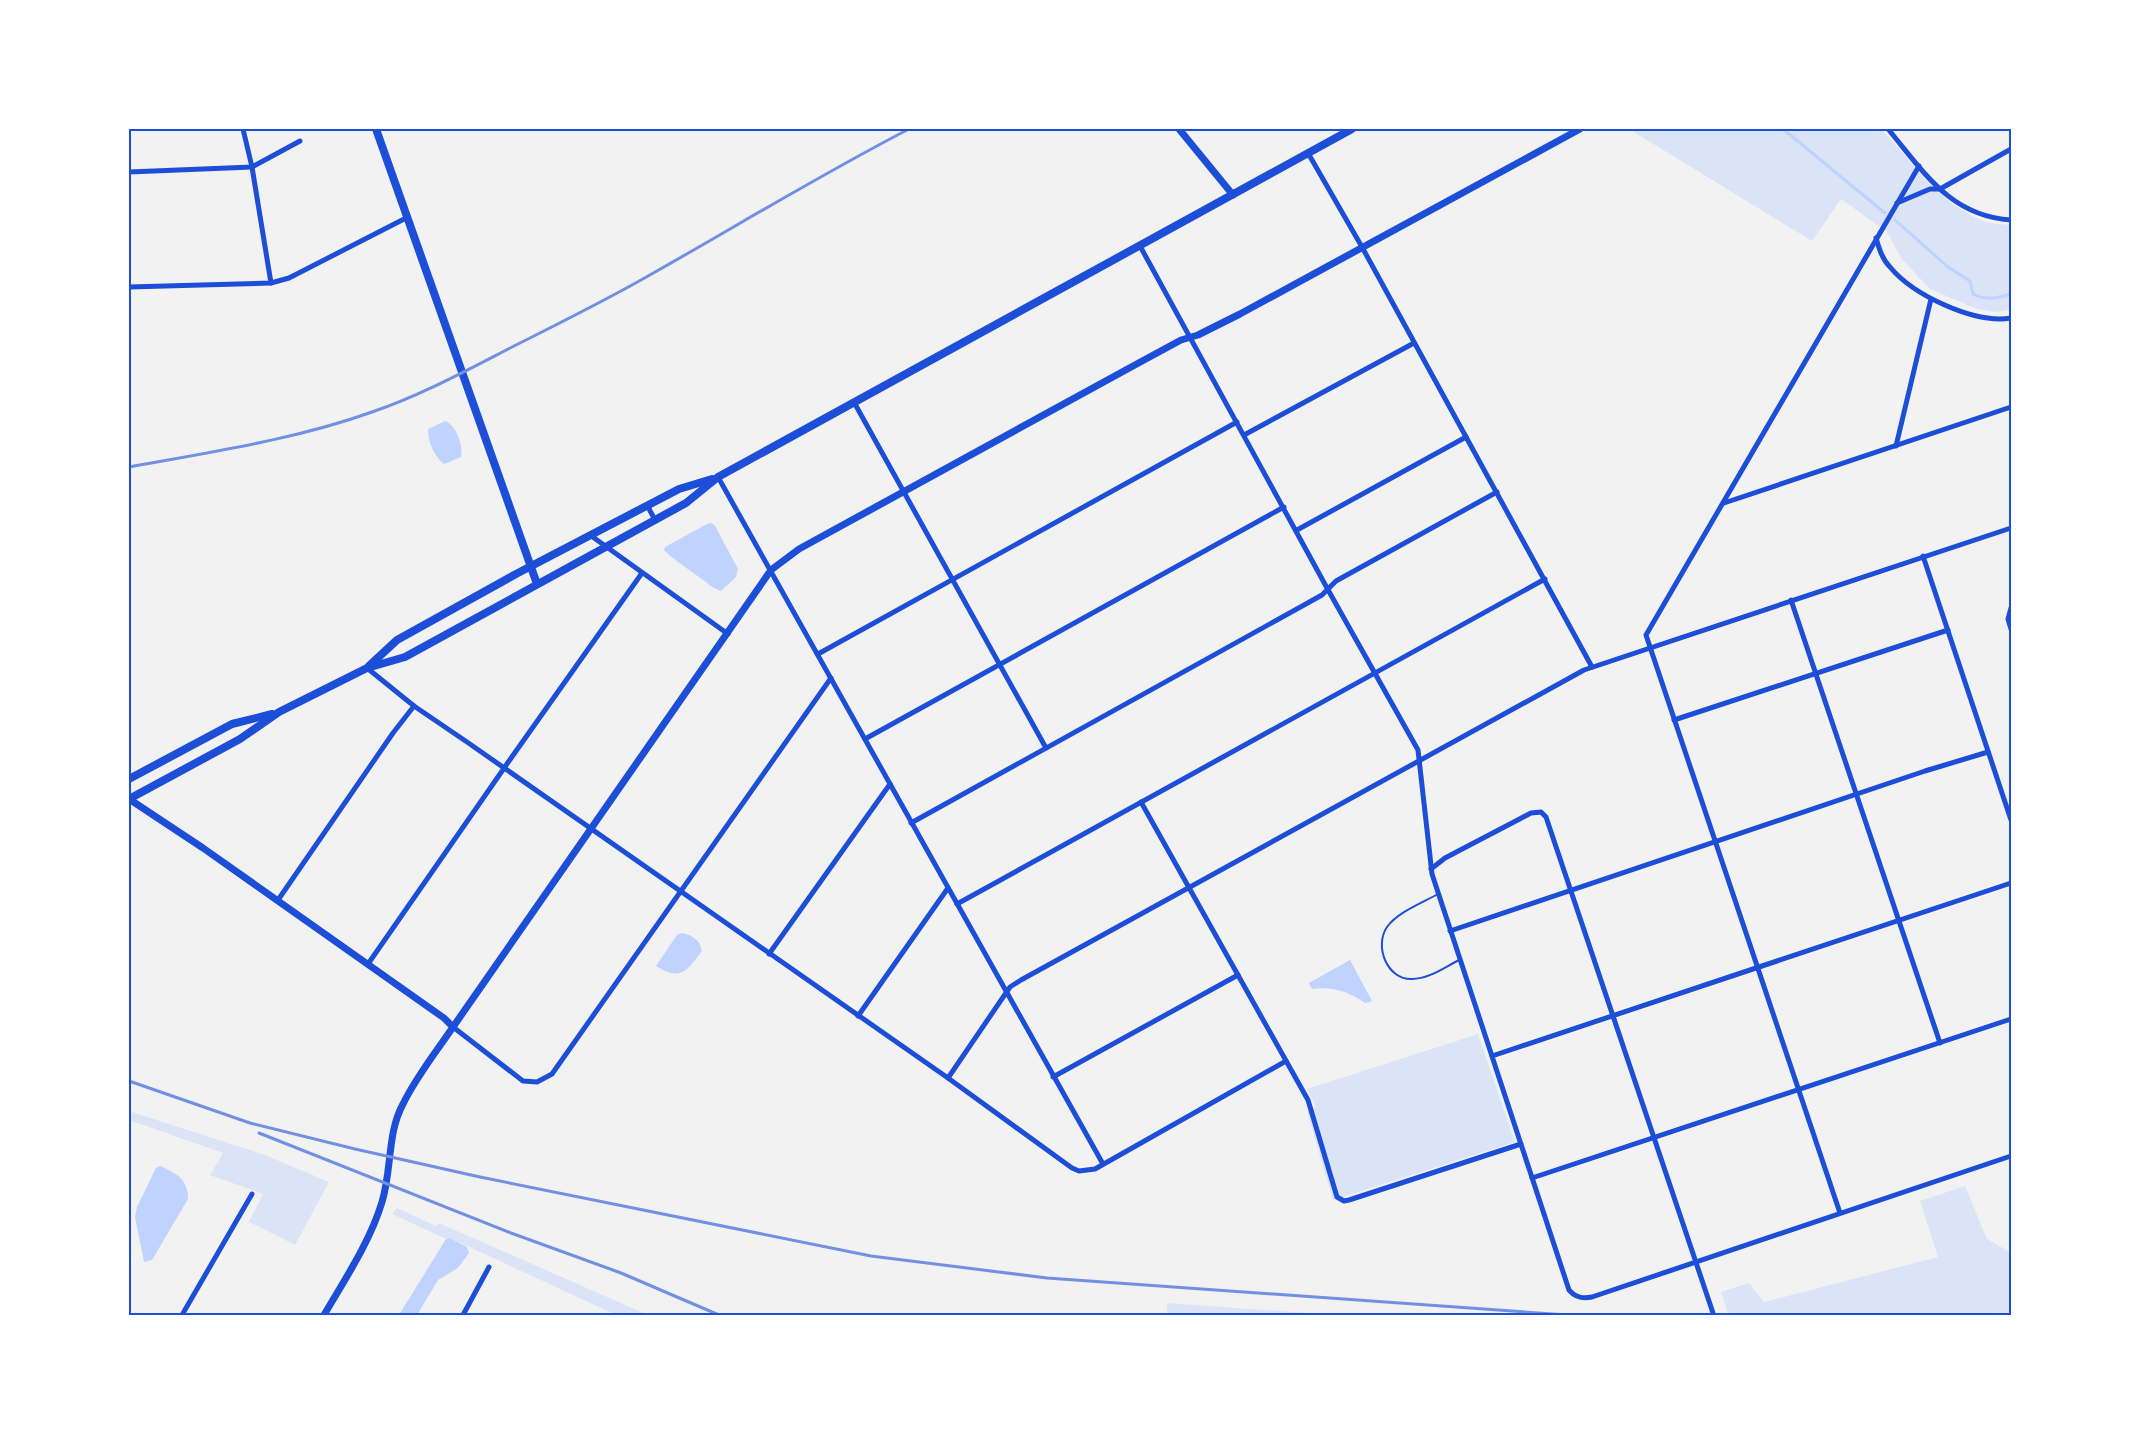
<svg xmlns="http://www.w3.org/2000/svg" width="2140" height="1444" viewBox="0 0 2140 1444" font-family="'Work Sans',sans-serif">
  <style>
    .green { fill: #dbe4f7 }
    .water { fill: #bfd3fe }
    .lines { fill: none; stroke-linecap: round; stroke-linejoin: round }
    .stream { stroke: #bfd3fe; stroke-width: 3 }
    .service { stroke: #1d4ed8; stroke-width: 2 }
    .minor { stroke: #1d4ed8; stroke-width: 5 }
    .tertiary { stroke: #1d4ed8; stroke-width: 7 }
    .secondary { stroke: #1d4ed8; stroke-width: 8 }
    .primary { stroke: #1d4ed8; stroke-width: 8 }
    .rail { stroke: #7290e2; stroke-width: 3 }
    .neatline { fill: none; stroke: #1d4ed8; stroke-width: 2 }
  </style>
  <rect width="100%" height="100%" fill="#f2f2f2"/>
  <g class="green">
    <path d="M1629,129H1881C1912,162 1940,204 1983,221C1992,224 2002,224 2011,225V310L1995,312L1977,309L1930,289L1901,258L1887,232L1841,199L1812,241Z"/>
    <path d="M1478,1034L1515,1142L1333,1200L1307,1111L1316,1107L1307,1089Z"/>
    <path d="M129,1111L265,1155L329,1182L295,1245L249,1222L263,1194L210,1175L223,1153L129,1120Z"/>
    <path d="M1965,1186L1987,1239L2011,1253V1315H1763L1728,1313L1721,1292L1749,1283L1764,1302L1938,1257L1920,1201Z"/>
    <path d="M397,1208L436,1226L439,1223L648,1315H616L450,1238L446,1239L392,1214Z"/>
    <path d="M1167,1303L1336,1315H1167Z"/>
  </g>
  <g class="water">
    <path d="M445,421C457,426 463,445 461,457L444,464C434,456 428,442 428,429Z"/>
    <path d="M711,523L715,526L738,569L736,577L721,591L714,588L670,556L664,550L665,547L707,524Z"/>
    <path d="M682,933C692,935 700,940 702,951C687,970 682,982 656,966L677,935Z"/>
    <path d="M1350,960L1372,1001L1365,1003C1349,991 1331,986 1312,989L1309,983Z"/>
    <path d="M160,1166C176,1173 188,1179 188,1199L152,1260L144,1262L135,1217L137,1207L156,1168Z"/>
    <path d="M450,1238L467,1247L469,1253L458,1268L438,1280L417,1315H399L446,1239Z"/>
  </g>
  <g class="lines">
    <g class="stream">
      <path d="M1783,129L1885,213"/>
      <path d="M1895,220L1948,267L1970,281L1973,294C1986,301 1998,298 2011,294"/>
    </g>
    <path class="service" d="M1438,894C1422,903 1398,912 1387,927C1374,946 1387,980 1412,979C1429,979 1445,967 1459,960"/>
    <g class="minor">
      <path d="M243,129L252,167L271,283"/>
      <path d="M1888,129C1924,172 1950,216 2011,220"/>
      <path d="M1308,153L1362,247L1592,667"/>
      <path d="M129,172L252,167L300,141"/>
      <path d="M1897,203L1930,189H1940L2011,149"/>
      <path d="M1876,238C1879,248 1882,259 1890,267C1913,295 1974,324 2011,318"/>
      <path d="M1140,246L1327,588L1418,750L1432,874L1569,1290C1576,1298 1583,1299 1592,1297L2011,1156"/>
      <path d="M129,287L271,283L289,278L408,217"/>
      <path d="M855,404L1046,748"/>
      <path d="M1244,435L1414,343"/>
      <path d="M1896,446L1931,299"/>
      <path d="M718,477L1103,1164"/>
      <path d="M1724,503L2011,407"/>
      <path d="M647,505L655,520"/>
      <path d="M1297,530L1466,437"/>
      <path d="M590,535L728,634"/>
      <path d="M1923,556L2011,820"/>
      <path d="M1791,600L1940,1043"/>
      <path d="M2011,608L2008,619L2011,629"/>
      <path d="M818,654L1237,422"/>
      <path d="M367,668L414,706L467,742L948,1078L1072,1168L1079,1171L1095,1169L1286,1061"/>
      <path d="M1674,720L1948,630"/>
      <path d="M865,739L1284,507"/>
      <path d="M1141,802L1308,1100L1337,1197L1344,1201L1349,1200L1521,1144"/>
      <path d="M911,823L1322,595L1336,581L1497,492"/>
      <path d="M1431,869L1445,858L1531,813L1541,812L1546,817L1713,1313"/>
      <path d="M278,900L393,733L414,706"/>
      <path d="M957,904L1545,579"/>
      <path d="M1450,931L1925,771L1988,752"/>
      <path d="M769,954L890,784"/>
      <path d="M368,964L509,761L642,573"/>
      <path d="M858,1016L948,888"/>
      <path d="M453,1027L523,1081L537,1082L552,1074L831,678"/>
      <path d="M1492,1056L2011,883"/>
      <path d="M1053,1077L1238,975"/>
      <path d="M948,1078L1010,987L1021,980L1584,670L2011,528"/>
      <path d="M1532,1178L2011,1019"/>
      <path d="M1840,1213L1646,635L1919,166"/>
      <path d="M182,1315L252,1194"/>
      <path d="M463,1315L489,1267"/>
    </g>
    <g class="tertiary">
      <path d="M1179,129L1233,195"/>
      <path d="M129,799L203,848L444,1018L453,1027"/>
      <path d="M324,1315C345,1279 370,1242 382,1202C392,1170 387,1133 403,1104C416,1077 436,1052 453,1027L771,570L799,549L1133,366L1181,340L1198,335L1240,314L1580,129"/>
    </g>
    <path class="secondary" d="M376,129L537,584"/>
    <g class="primary">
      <path d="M369,666L397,640L516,574L679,489L712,479"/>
      <path d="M129,779L232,724L272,714"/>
      <path d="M129,799L240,739L279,712L367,668L405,657L686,503L718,477L1352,129"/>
    </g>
    <g class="rail">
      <path d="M129,467C210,452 294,440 372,412C422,395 469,369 516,345C558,324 600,303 641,280C730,230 818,176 909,129"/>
      <path d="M129,1081L250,1123L355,1149L480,1177L871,1256L1047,1278L1567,1315"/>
      <path d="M259,1133L511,1233L621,1273L719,1315"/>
    </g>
  </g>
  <rect width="2140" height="1444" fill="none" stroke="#ffffff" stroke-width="261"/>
  <rect x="130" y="130" width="1880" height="1184" class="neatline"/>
</svg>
